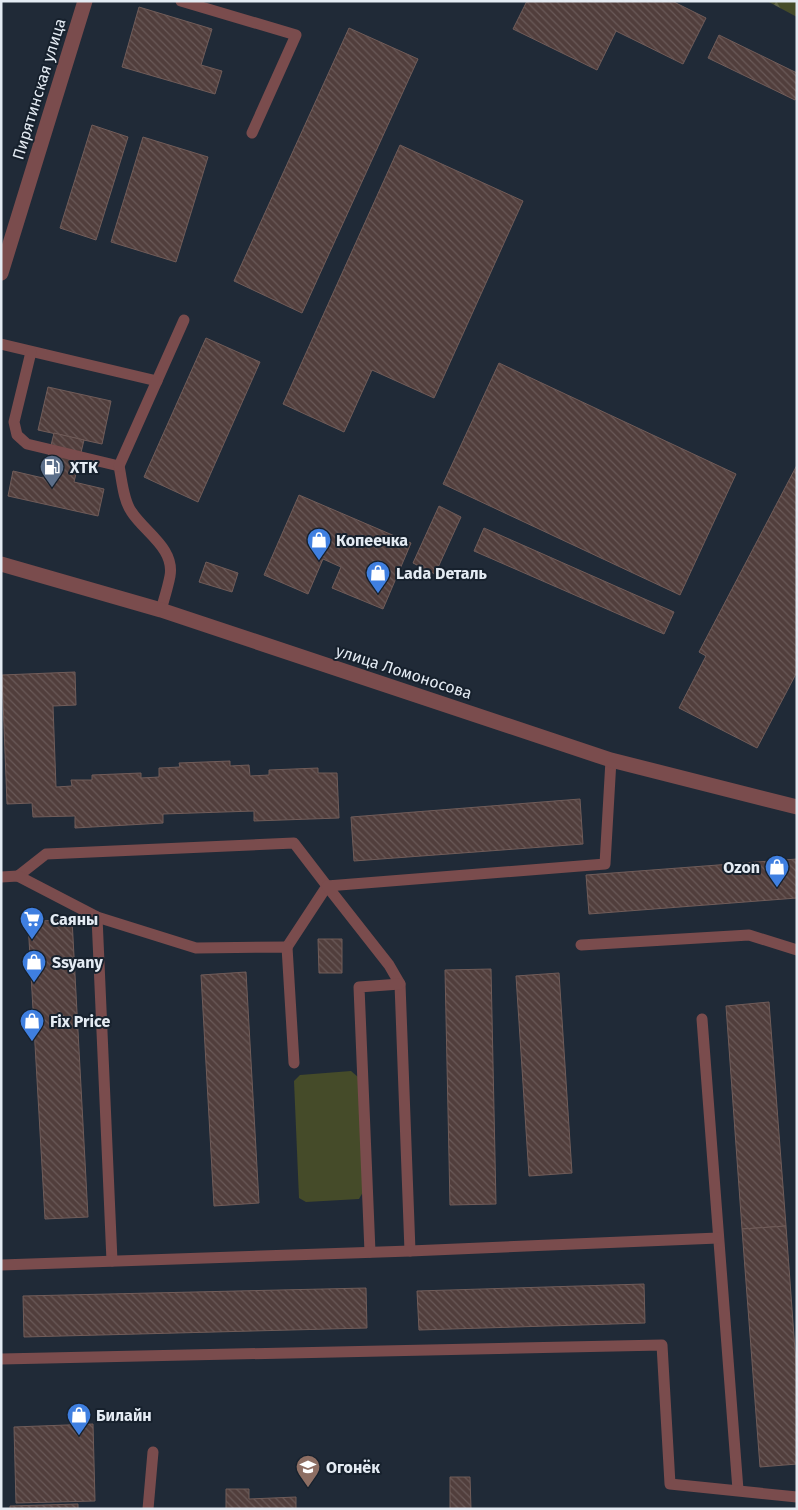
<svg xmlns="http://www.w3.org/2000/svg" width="798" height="1510" viewBox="0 0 798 1510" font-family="'Fira Sans',sans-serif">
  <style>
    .forest { fill: url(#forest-firs) }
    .pitch { fill: #454b29 }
    .building { fill: url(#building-back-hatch); stroke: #705c59 }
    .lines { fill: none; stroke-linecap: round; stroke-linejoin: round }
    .service { stroke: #7a4c4d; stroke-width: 11 }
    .tertiary { stroke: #7a4c4d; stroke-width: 15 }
    .labels { text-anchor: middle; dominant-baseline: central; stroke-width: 4; stroke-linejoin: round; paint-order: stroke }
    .street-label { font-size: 16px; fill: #e4ebf3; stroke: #17212d }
    .poi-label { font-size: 16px; font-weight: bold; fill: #e4ebf3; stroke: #17212d; text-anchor: start }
  </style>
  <defs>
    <pattern id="forest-firs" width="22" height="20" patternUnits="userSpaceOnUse" patternTransform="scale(1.25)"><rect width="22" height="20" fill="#454b29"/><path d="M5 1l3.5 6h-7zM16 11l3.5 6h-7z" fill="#606548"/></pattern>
    <pattern id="building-back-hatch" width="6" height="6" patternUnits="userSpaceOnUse" patternTransform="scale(1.25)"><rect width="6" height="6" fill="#513e3c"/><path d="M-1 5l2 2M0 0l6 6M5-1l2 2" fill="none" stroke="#6a5a59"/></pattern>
  </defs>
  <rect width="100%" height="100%" fill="#202a37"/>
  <path class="forest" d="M767,1H797V17Z"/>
  <path class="pitch" d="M351,1071L358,1077L363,1192L359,1199L306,1202L299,1198L294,1081L300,1075Z"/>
  <g class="building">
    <path d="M527,1H672L706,18L683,64L616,31L597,70L513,29Z"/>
    <path d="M139,7L212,29L201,65L222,71L215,94L122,67Z"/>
    <path d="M349,28L418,59L302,313L234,281Z"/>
    <path d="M719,35L797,73V96L795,100L708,58Z"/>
    <path d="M92,125L128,137L96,240L60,228Z"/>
    <path d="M143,137L208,157L176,262L111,242Z"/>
    <path d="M400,145L523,201L434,398L372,370L344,432L283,404Z"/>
    <path d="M206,338L260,362L198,502L144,477Z"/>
    <path d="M499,363L736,474L680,595L443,484Z"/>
    <path d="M48,387L111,401L102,444L38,430Z"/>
    <path d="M54,433L84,440L74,482L104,489L98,516L8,496L13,471L43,478Z"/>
    <path d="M797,465V672L757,748L679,708L706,656L699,652Z"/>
    <path d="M299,495L411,543L383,609L332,588L341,567L323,559L308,594L264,575Z"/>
    <path d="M439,506L461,517L435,574L413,563Z"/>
    <path d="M484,528L674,612L664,634L474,551Z"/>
    <path d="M206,562L238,573L232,592L199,582Z"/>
    <path d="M75,672L76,705L53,706L56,787L72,786L71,780H92V775L141,773V778L159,777V768L180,767L179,763L230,761V766L249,765L250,776L269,775V770L318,768V773H337L339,818L254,821V811L163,814V823L75,828V816L33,817L32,803L7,804L2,675Z"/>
    <path d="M580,799L583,844L354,861L351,817Z"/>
    <path d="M797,859V898L589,914L586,875Z"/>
    <path d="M72,919L88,1217L45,1219L28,922Z"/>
    <path d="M318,939H342V973H319Z"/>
    <path d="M491,969L496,1204L450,1205L445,970Z"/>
    <path d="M246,972L259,1203L214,1206L201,975Z"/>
    <path d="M559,973L572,1173L529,1176L516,976Z"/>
    <path d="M769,1002L786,1226L742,1229L726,1006Z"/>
    <path d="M786,1226L797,1378V1464L760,1467L742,1229Z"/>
    <path d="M644,1284L645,1323L419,1330L417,1291Z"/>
    <path d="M366,1288L367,1328L24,1337L23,1296Z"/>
    <path d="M93,1424L95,1501L16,1503L14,1427Z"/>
    <path d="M450,1477H470L471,1509H450Z"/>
    <path d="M226,1489H249V1499L296,1497V1509H226Z"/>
    <path d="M78,1504V1509H10V1506Z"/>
  </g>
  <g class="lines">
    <g class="service">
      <path d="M181,1L296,35L252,133"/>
      <path d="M1,344L157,381"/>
      <path d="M31,352L14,422L17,435L27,444L119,466C122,480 123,499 131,511C144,532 175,548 170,576C168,587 164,599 161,610"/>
      <path d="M119,466L184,320"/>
      <path d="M18,876L46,854L294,843L327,886L287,947"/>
      <path d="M1,877L18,876L97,917L112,1261"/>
      <path d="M97,917L196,948L287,947L294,1063"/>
      <path d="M581,945L749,935L797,950"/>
      <path d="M702,1019L738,1490"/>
      <path d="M410,1251L400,984L389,965L327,886L605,864L611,760"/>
      <path d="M370,1252L359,987L400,984"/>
      <path d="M1,1265L410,1251L718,1238"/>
      <path d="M1,1359L662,1345L670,1484L797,1497"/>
      <path d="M148,1509L153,1452"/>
    </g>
    <g class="tertiary">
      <path d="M1,273L85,1"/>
      <path d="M1,564L161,610L611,760L797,807"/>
    </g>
  </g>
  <defs>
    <symbol id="fuel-pin" viewBox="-11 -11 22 30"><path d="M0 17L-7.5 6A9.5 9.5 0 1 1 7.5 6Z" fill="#5c6f8a" stroke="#17212d"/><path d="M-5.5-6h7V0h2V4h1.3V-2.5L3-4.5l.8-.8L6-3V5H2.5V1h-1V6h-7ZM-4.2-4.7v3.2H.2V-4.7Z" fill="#fff"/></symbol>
    <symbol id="shop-pin" viewBox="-11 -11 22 30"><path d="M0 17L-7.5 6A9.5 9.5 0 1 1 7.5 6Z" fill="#3f7fe0" stroke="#17212d"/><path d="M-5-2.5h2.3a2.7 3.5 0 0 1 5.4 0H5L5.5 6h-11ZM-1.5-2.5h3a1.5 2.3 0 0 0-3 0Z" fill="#fff"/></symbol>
    <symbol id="supermarket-pin" viewBox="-11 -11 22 30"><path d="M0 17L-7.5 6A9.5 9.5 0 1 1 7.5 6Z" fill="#3f7fe0" stroke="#17212d"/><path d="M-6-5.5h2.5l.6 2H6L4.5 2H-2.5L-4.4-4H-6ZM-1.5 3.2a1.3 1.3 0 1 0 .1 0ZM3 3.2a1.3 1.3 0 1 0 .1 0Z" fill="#fff"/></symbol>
    <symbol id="school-pin" viewBox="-11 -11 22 30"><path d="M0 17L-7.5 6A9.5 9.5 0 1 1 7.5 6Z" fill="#8d6e63" stroke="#17212d"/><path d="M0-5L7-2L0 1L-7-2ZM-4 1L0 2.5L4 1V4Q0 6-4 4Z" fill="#fff"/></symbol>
  </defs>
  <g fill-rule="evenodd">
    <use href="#fuel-pin" x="38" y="453" width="28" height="38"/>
    <use href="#shop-pin" x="305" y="526" width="28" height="38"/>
    <use href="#shop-pin" x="364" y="559" width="28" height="38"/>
    <use href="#shop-pin" x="763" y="853" width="28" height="38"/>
    <use href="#supermarket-pin" x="18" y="905" width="28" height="38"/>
    <use href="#shop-pin" x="20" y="948" width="28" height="38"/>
    <use href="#shop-pin" x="18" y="1007" width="28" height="38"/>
    <use href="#shop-pin" x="65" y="1401" width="28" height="38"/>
    <use href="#school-pin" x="294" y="1453" width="28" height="38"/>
  </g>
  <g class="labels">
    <g class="street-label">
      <text transform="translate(39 89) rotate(-73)">Пирятинская улица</text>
      <text transform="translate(404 672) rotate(18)">улица Ломоносова</text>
    </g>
    <g class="poi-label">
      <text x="70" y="467">ХТК</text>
      <text x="336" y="540">Копеечка</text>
      <text x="396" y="573">Lada Dеталь</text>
      <text x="760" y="867" text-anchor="end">Ozon</text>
      <text x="50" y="919">Саяны</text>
      <text x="52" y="962">Ssyany</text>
      <text x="50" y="1021">Fix Price</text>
      <text x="96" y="1415">Билайн</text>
      <text x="326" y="1467">Огонёк</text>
    </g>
  </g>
  <rect width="798" height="1510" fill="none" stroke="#e4ebf3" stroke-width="5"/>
</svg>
